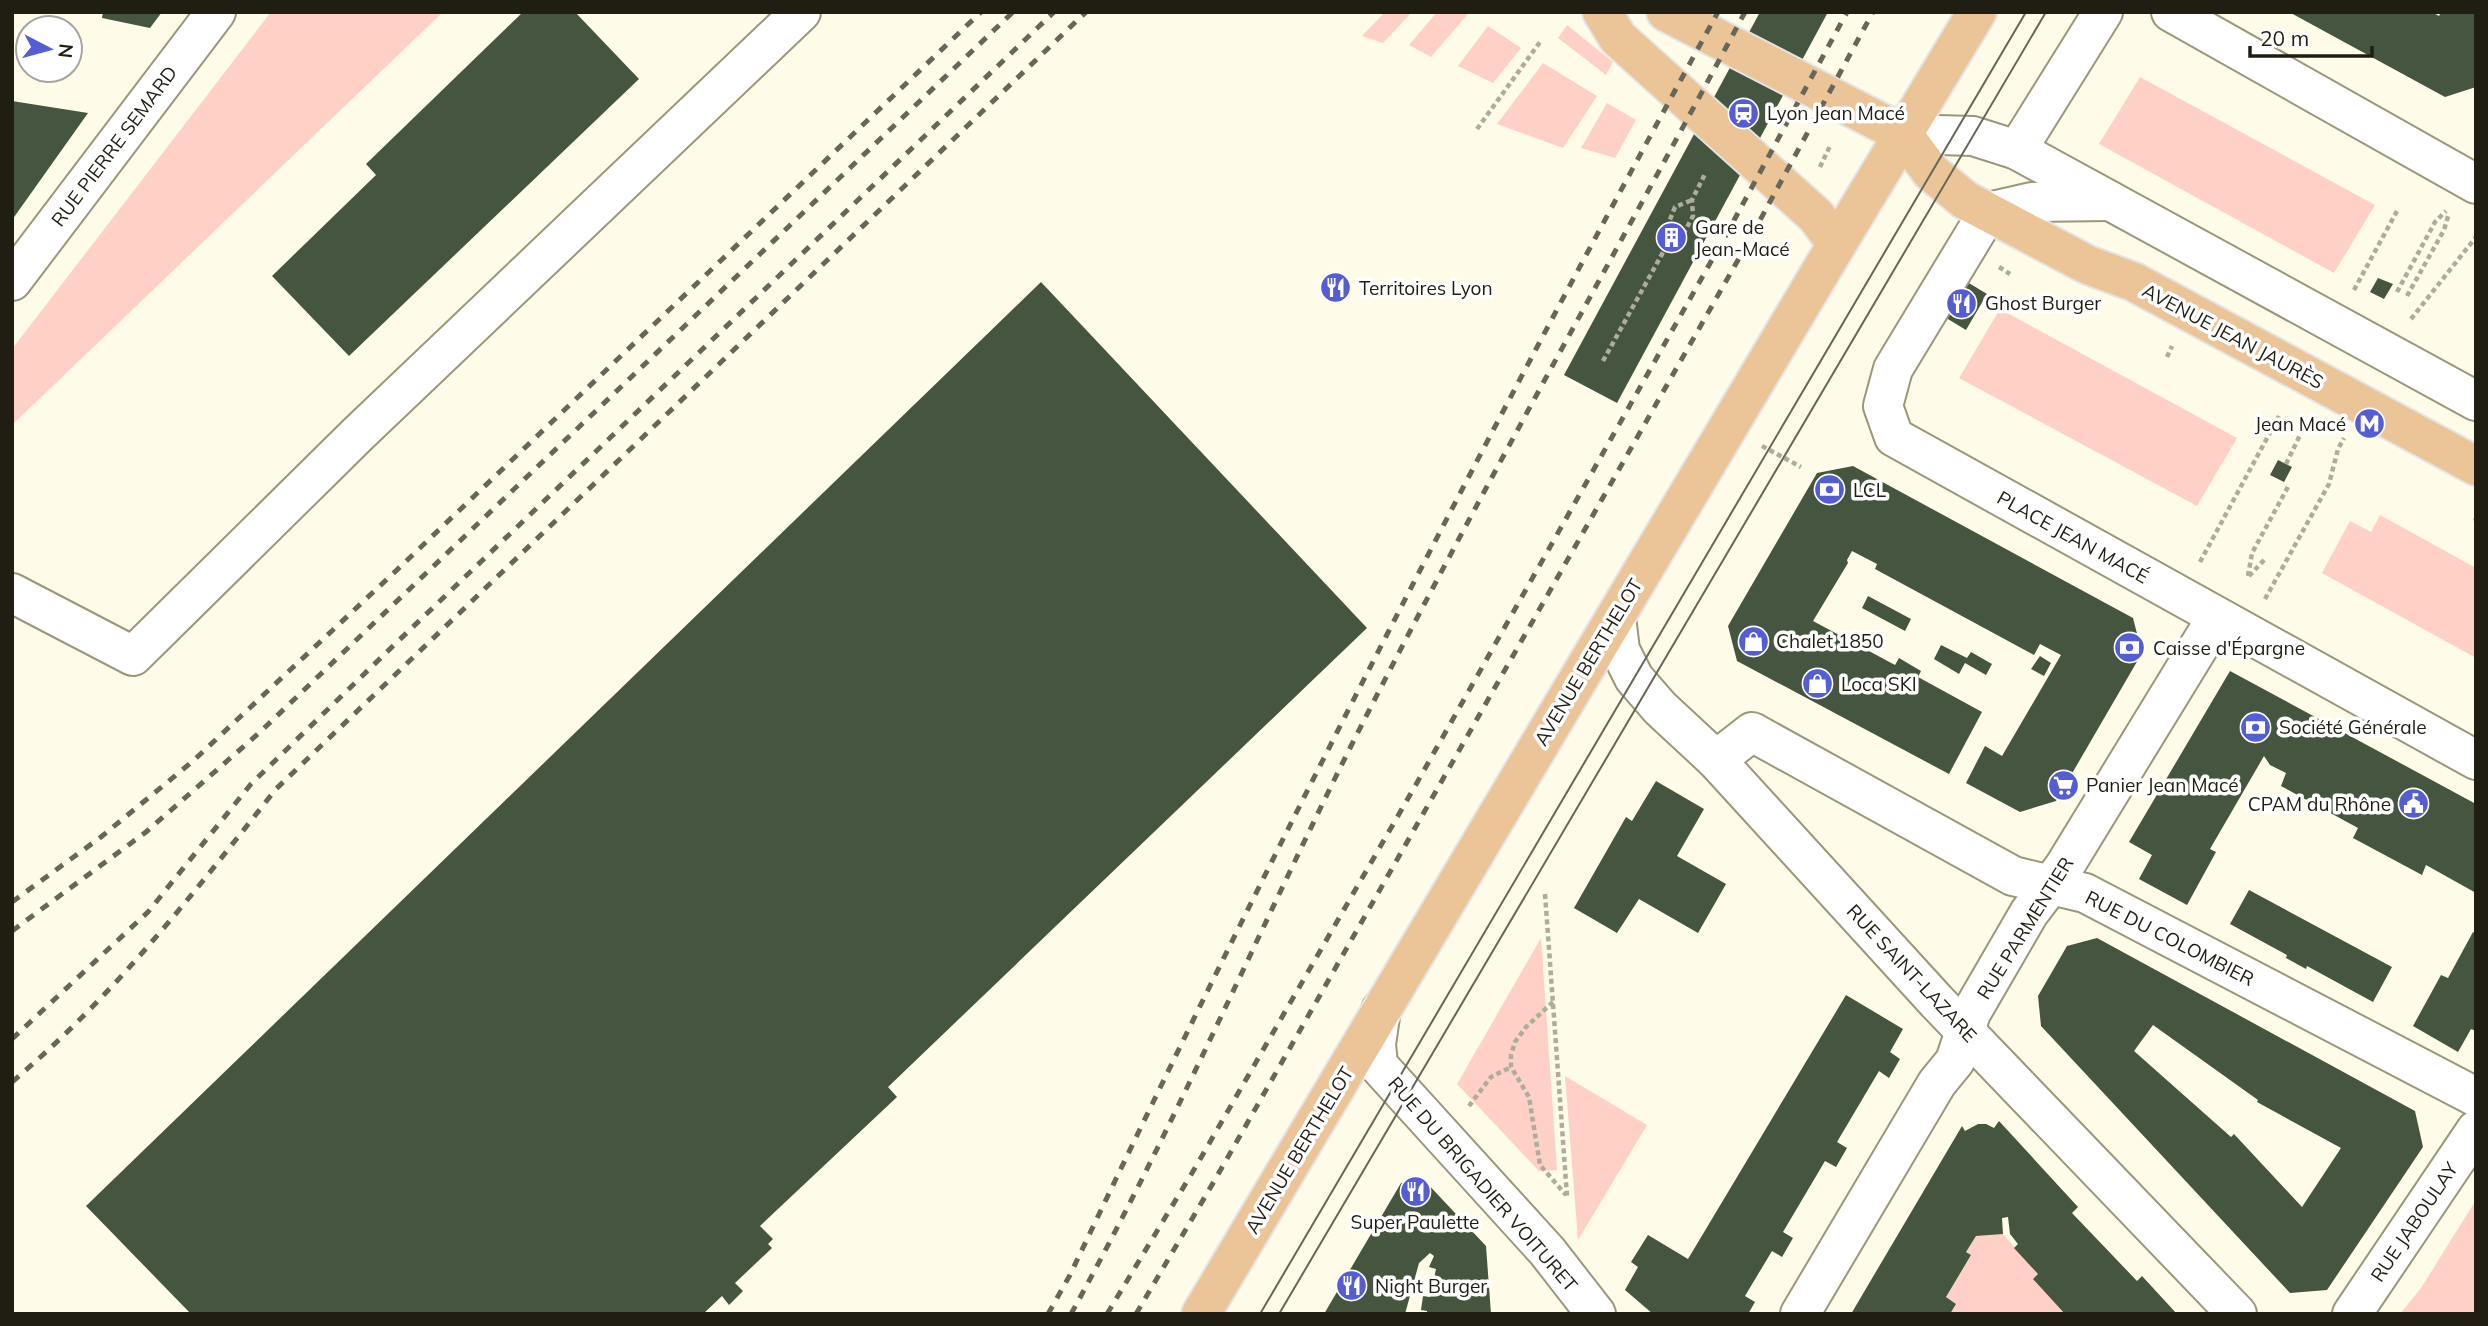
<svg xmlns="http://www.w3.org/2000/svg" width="2488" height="1326" viewBox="0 0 2488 1326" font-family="Mulish,sans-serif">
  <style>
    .green { fill: #ffd0c6 }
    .building { fill: #45553f; fill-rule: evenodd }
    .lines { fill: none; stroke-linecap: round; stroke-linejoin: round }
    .minor-casing { stroke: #9b977a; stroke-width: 42 }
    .major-casing { stroke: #e4e4e3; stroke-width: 42 }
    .path { stroke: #aeac9c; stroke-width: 4.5; stroke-dasharray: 5 3.5; stroke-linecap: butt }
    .minor { stroke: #fff; stroke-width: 38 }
    .major { stroke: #ebc498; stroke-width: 38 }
    .tram { stroke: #686658; stroke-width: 2 }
    .rail { stroke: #686658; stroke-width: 5; stroke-dasharray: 9 9; stroke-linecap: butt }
    .labels { text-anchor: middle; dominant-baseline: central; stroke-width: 7; stroke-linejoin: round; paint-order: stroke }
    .poi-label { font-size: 19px; fill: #201e13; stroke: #fff; text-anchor: start }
    .street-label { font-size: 19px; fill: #201e13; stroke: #fff }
  </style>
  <rect width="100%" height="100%" fill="#fefce9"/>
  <g class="green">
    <path d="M271,12H443L12,425V349Z"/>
    <path d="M1385,12H1412L1383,43L1362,36Z"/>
    <path d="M1437,12L1468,14L1431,57L1409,45Z"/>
    <path d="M1567,25L1613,62L1606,75L1558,38Z"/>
    <path d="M1488,26L1521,48L1493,83L1458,66Z"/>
    <path d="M1543,63L1597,96L1563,148L1497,124Z"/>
    <path d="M2140,77L2375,205L2334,273L2099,144Z"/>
    <path d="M1607,103L1636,120L1615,158L1581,148Z"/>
    <path d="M2000,309L2237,438L2197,506L1959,378Z"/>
    <path d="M2380,515L2476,568V658L2322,573L2350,521L2371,532Z"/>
    <path d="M1541,938L1557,1170L1539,1171L1457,1084Z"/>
    <path d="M1565,1076L1647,1125L1578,1240Z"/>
    <path d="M2476,1200V1314H2400L2421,1288Z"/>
    <path d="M2003,1234L2038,1274L2034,1279L2065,1314H1950L1956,1304L1946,1297L1971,1255L1966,1252L1976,1236Z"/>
  </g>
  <g class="building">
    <path d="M103,12H162L150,28L102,18Z"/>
    <path d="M523,12H575L639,79L349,356L272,276L376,175L366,164Z"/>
    <path d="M1760,12H1828L1617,403L1564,375Z"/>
    <path d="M2289,12H2432L2439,16L2441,12H2476V87L2445,97Z"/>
    <path d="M12,101L88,113L12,220Z"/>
    <path d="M1959,277L1987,294L1966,330L1938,313Z"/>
    <path d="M2378,278L2393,284L2384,299L2370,292Z"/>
    <path d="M1041,282L1367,628L888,1087L897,1097L760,1226L773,1239L768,1244L772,1248L735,1283L743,1291L729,1305L722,1296L703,1314H191L86,1206Z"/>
    <path d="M2278,460L2292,467L2284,482L2270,475Z"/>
    <path d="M1853,466L2133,618L2142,653L2056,801L2020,812L1966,783L1985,746L2002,756L2061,655L2040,644L2034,655L1875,569L1877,564L1852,551L1847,560L1848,563L1813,621L1895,665L1899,658L1921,671L1918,677L1982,712L1949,774L1737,661L1728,626L1817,473Z"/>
    <path d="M1868,596L1911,619L1905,631L1862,608Z"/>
    <path d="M1941,645L1967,658L1971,652L1992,664L1986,675L1965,663L1959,674L1934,659Z"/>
    <path d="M2040,656L2051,663L2044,676L2031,669Z"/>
    <path d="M2230,671L2476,804V893L2426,865L2422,875L2353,838L2358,828L2281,786L2286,773L2270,765L2264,756L2210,849L2216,852L2187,905L2139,879L2152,855L2129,842Z"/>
    <path d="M1656,781L1704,809L1677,856L1726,884L1698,933L1639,899L1617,933L1574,908L1626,817L1632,821Z"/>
    <path d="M2249,890L2392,967L2373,1002L2307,966L2306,969L2286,958L2287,955L2230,924Z"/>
    <path d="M2473,932L2476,934V1031L2471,1029L2458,1052L2413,1026L2441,975L2448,978Z"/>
    <path d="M2097,938L2415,1111L2423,1147L2327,1290L2290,1293L2041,1026L2038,996L2067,946ZM2153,1025L2258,1100L2257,1102L2341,1148L2302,1207L2234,1134L2231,1137L2134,1051Z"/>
    <path d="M1846,995L1903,1029L1890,1052L1900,1059L1889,1078L1879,1071L1837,1142L1847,1148L1836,1167L1825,1161L1783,1232L1793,1238L1782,1257L1772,1251L1745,1296L1755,1302L1748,1314H1653L1625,1290L1638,1267L1631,1262L1648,1235L1688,1259Z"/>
    <path d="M1999,1121L2078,1207L2072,1213L2137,1281L2142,1276L2177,1314H2065L2033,1279L2038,1274L2014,1248L2018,1244L2010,1234L2008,1217L2002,1218L2003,1234L1976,1236L1966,1252L1971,1255L1946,1297L1956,1304L1950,1314H1851L1962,1126L1965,1131L1978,1124H1986L1994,1128Z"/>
    <path d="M1425,1181L1486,1246L1491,1314H1427V1311L1421,1310L1423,1296L1430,1297L1436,1269L1429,1267L1434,1256L1430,1253L1419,1263L1405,1314H1324L1401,1183Z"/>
  </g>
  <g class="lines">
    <defs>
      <g id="minor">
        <path d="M2171,12L2476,184"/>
        <path d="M1903,134L1973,136L2017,150L2476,401"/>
        <path d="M2017,150L2103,12"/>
        <path d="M2110,201L2032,202L1988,212L1893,369L1883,406L1894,437L2476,760"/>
        <path d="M12,281L216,12"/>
        <path d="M12,593L133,656L358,434L801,12"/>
        <path d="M1616,617L1620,650L1634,678L1660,708L1716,760L1937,1002L2237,1314"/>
        <path d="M1716,760L1752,732L2013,876L2085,893L2476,1097"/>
        <path d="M1381,1010L1376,1044L1378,1065L1547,1251L1596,1314"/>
        <path d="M1800,1314L1937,1083L1955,1061L1971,1013L2029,913L2064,867L2217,617"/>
        <path d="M2352,1314L2476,1130"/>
      </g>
      <g id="major">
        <path d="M1602,12L1618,38L1816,216L1837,244"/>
        <path d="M1666,12L1903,134L1931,172L1965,200L2088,265L2134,282L2476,466"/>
        <path d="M1201,1314L1837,244L1977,12"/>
      </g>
    </defs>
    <use href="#minor" class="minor-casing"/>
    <use href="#major" class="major-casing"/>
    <g class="path">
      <path d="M1477,129L1540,42"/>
      <path d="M1820,167L1830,146"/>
      <path d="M1672,236L1669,222L1675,207L1692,200"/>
      <path d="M1999,267L2010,274"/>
      <path d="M2354,290L2397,211"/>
      <path d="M2397,292L2435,222L2446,211"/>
      <path d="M2407,296L2444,230L2449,213"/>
      <path d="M2411,319L2476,237"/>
      <path d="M2167,357L2172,346"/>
      <path d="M1603,361L1672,236L1685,231L1693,216L1692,200L1706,172"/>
      <path d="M1762,446L1801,467"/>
      <path d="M2286,464L2303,429"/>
      <path d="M2475,521L2476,519"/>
      <path d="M2200,562L2279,416"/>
      <path d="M2248,576L2252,553L2289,485"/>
      <path d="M2249,576L2265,559"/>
      <path d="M2265,599L2329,484L2338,449L2344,438"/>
      <path d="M1545,894L1567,1196"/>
      <path d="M1553,1002L1526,1027L1515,1042L1511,1055V1067L1529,1097L1540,1165L1566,1195"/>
      <path d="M1469,1106L1491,1077L1511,1067"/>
    </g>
    <use href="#minor" class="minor"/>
    <use href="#major" class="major"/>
    <g class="tram">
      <path d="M1260,1314L2026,12"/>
      <path d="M1279,1314L2046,12"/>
    </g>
    <g class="rail">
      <path d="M12,902L101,837L193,761L400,567L981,12"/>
      <path d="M12,931L146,832L259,733L1013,12"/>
      <path d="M12,1039L148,912L251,784L393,646L1054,12"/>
      <path d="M12,1082C115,995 193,894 276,789L1086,12"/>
      <path d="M1048,1314L1070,1275C1273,848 1490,427 1718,12"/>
      <path d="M1071,1314C1172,1131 1255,939 1348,752C1474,502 1613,259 1745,12"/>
      <path d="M1107,1314L1195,1168L1414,788L1726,235L1847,12"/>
      <path d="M1136,1314L1216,1178L1746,246L1873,12"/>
    </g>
  </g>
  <defs>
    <symbol id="station-disc" viewBox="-11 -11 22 22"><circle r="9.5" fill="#555dd4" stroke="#fff"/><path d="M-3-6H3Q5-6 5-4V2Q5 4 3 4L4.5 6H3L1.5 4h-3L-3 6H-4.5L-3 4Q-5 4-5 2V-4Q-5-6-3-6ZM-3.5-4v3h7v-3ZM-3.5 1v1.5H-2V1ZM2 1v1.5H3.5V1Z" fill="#fff"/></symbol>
    <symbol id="building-disc" viewBox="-11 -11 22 22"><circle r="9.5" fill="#555dd4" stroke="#fff"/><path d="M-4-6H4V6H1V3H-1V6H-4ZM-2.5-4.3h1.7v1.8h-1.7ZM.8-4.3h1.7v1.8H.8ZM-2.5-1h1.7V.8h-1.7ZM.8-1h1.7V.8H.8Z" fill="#fff"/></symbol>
    <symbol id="restaurant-disc" viewBox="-11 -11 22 22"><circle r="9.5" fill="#555dd4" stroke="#fff"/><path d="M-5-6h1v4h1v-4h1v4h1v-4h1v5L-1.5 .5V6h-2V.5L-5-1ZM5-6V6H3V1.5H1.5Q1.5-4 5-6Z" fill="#fff"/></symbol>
    <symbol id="metro-disc" viewBox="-11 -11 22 22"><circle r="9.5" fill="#555dd4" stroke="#fff"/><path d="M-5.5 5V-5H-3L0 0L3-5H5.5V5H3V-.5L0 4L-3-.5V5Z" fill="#fff"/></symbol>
    <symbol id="bank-disc" viewBox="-11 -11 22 22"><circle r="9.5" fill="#555dd4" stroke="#fff"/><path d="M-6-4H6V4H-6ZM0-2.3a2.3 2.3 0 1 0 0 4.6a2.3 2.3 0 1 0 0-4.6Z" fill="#fff"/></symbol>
    <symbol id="shop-disc" viewBox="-11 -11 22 22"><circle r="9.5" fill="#555dd4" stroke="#fff"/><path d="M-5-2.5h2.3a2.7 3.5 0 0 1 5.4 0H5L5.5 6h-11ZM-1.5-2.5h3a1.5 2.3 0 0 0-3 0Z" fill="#fff"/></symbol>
    <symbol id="supermarket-disc" viewBox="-11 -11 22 22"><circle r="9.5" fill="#555dd4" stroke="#fff"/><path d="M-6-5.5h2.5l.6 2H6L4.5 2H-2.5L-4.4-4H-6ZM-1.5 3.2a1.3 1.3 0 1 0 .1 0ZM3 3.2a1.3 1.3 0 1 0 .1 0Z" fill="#fff"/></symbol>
    <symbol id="civic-disc" viewBox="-11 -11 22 22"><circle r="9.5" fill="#555dd4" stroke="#fff"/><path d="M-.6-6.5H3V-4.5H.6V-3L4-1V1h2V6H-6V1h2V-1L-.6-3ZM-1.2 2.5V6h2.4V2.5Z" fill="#fff"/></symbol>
  </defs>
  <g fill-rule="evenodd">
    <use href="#station-disc" x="1726" y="96" width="35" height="35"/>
    <use href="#building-disc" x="1654" y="220" width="35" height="35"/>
    <use href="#restaurant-disc" x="1318" y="270" width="35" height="35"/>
    <use href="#restaurant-disc" x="1944" y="286" width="35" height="35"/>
    <use href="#metro-disc" x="2352" y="406" width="35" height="35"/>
    <use href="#bank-disc" x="1812" y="472" width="35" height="35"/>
    <use href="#shop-disc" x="1736" y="624" width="35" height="35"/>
    <use href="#bank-disc" x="2112" y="630" width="35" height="35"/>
    <use href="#shop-disc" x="1800" y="666" width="35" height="35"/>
    <use href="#bank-disc" x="2238" y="710" width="35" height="35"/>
    <use href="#supermarket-disc" x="2046" y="768" width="35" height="35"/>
    <use href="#civic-disc" x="2396" y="786" width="35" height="35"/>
    <use href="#restaurant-disc" x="1398" y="1174" width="35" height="35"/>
    <use href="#restaurant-disc" x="1334" y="1268" width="35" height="35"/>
  </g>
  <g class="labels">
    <g class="poi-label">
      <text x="1767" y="113">Lyon Jean Macé</text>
      <text x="1695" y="227">Gare de<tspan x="1695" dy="22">Jean-Macé</tspan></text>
      <text x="1359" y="288">Territoires Lyon</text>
      <text x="1985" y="303">Ghost Burger</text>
      <text x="2346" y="424" text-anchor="end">Jean Macé</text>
      <text x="1853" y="490">LCL</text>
      <text x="1776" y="641">Chalet 1850</text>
      <text x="2153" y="648">Caisse d'Épargne</text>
      <text x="1841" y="684">Loca SKI</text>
      <text x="2279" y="727">Société Générale</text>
      <text x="2086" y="785">Panier Jean Macé</text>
      <text x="2391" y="804" text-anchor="end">CPAM du Rhône</text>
      <text x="1415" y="1222" text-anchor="middle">Super Paulette</text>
      <text x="1375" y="1286">Night Burger</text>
    </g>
    <g class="street-label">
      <text transform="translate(114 146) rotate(-53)">RUE PIERRE SEMARD</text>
      <text transform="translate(2233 336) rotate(28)">AVENUE JEAN JAURÈS</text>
      <text transform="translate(2073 537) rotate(29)">PLACE JEAN MACÉ</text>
      <text transform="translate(1588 662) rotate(-59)">AVENUE BERTHELOT</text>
      <text transform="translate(2025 928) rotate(-58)">RUE PARMENTIER</text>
      <text transform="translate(2170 938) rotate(27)">RUE DU COLOMBIER</text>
      <text transform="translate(1912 973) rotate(47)">RUE SAINT-LAZARE</text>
      <text transform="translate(1299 1150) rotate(-59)">AVENUE BERTHELOT</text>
      <text transform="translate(1483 1184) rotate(49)">RUE DU BRIGADIER VOITURET</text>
      <text transform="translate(2414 1222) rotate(-56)">RUE JABOULAY</text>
    </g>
  </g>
  <rect width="2488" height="1326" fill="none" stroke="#201e13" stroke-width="28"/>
  <g transform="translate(49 49) rotate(96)"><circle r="33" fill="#ffffff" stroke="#a6a5a1" stroke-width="2"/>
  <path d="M0-5L12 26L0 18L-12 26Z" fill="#555dd4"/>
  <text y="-10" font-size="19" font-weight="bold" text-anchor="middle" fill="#201e13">N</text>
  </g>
  <path d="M2250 46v10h122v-10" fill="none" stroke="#201e13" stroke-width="3.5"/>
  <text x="2260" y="46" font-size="21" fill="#201e13" stroke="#ffffff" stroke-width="5" paint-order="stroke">20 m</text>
</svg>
